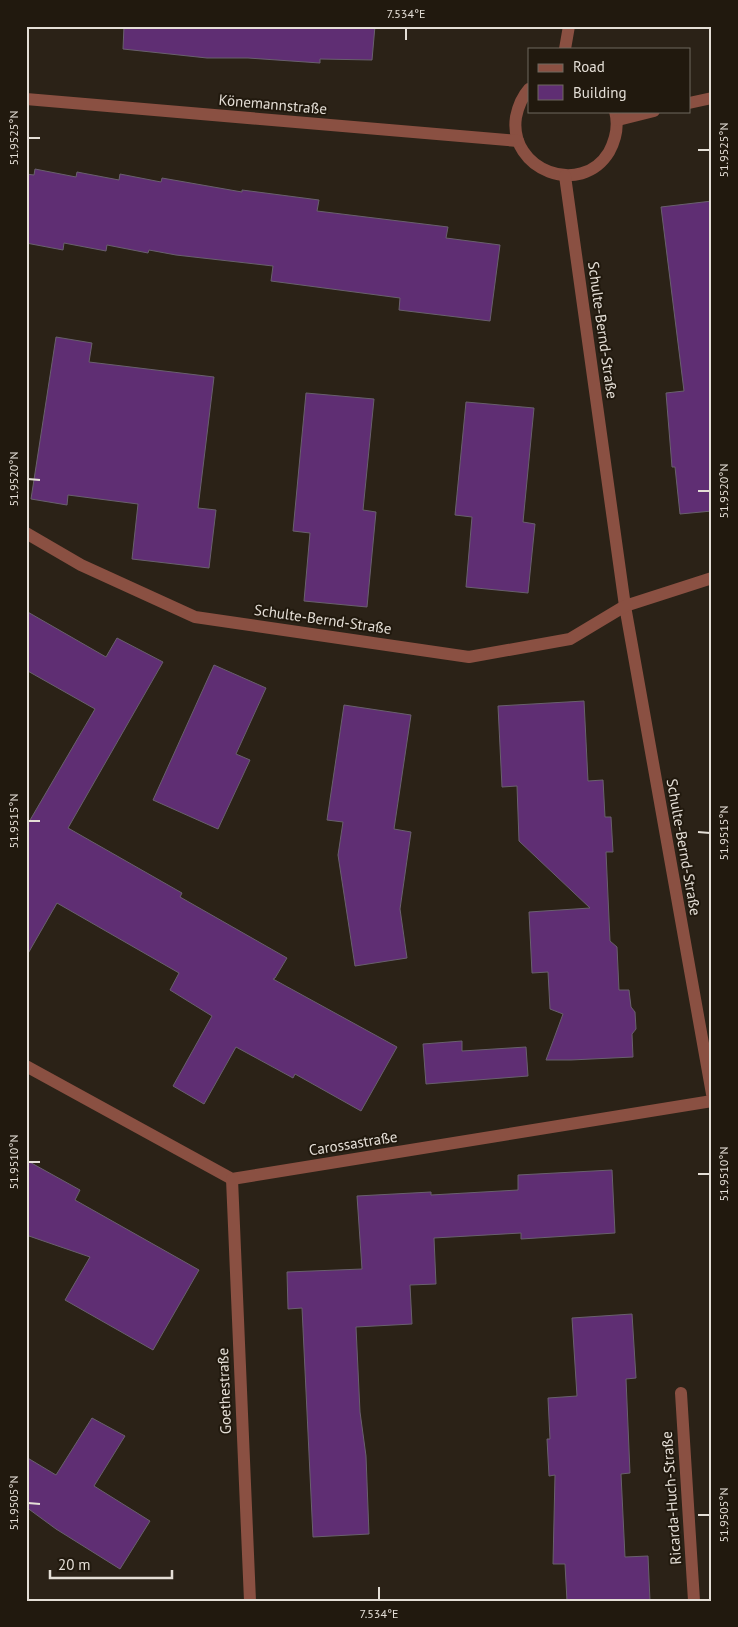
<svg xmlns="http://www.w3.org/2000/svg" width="738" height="1627" viewBox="0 0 738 1627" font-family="'PT Sans',sans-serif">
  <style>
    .building { fill: #5f2e73; stroke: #69606d }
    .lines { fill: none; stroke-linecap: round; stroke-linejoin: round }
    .street { stroke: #8a5042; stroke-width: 12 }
    .ticks { fill: none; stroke: #e4ded6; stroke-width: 2 }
    .labels { text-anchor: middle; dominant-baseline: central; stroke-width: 4; stroke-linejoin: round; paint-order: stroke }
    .street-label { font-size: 15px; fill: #e4ded6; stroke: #21190e }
    .neatline { fill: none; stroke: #e4ded6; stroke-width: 2 }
    .ticks-label { font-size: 12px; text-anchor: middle; fill: #e4ded6 }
  </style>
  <rect width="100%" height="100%" fill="#2b2217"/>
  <g class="building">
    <path d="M124,26H375L372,60L320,59V63L248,58H207L123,49Z"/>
    <path d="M35,169L76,177L77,172L119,180L120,174L161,182L162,178L242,192V190L319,200L317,211L448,227L446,238L500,245L490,321L399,310L400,298L271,281L273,266L176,255L149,250L148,253L107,245L106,251L64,243L63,250L26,243V174L34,175Z"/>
    <path d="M712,201V511L680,514L675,467H672L666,393L684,391L661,207Z"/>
    <path d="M56,337L92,343L89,362L214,377L198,508L216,510L209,568L132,559L138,504L68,495L67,505L31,499Z"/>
    <path d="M306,393L374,399L363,510L376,512L367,607L304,601L310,533L293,531Z"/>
    <path d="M466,402L534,408L523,522L535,524L528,593L466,587L472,517L455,515Z"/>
    <path d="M26,611L106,657L117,638L163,662L68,828L182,893L180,897L287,958L275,978L273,979L397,1047L361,1111L295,1074L293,1078L236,1047L204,1104L173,1086L212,1016L170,990L179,973L57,903L26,957V827L95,709L26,670Z"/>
    <path d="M214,665L266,688L236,754L250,760L218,829L153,800Z"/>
    <path d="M584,701L588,781L603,780L605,817H611L613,852H606L610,941L617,947L619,990H629L631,1007L635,1012L636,1029L632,1034L633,1057L571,1060H546L563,1014L550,1009L548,972L532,973L529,912L590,908L519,841L517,786L502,787L498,706Z"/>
    <path d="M344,705L411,715L394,829L411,832L400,909L407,958L355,966L338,855L343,822L327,820Z"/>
    <path d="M462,1041V1051L526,1047L528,1076L426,1084L423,1044Z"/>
    <path d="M26,1160L80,1190L75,1200L199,1270L153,1350L65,1300L90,1257L26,1235Z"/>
    <path d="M612,1170L615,1233L521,1239V1233L434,1238L436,1284L410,1285L412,1324L356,1327L360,1412L366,1456L369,1534L313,1537L302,1308L288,1309L287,1272L362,1269L357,1196L431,1192V1195L518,1190V1175Z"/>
    <path d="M632,1314L636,1378L626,1379L630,1473L621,1474L625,1557L648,1556L650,1601H567L565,1564H553L555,1475L549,1476L547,1439H550L548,1398L577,1396L572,1318Z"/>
    <path d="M92,1418L125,1436L94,1486L150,1521L120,1569L56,1529L26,1507V1457L56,1475Z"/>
  </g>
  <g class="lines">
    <g class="street">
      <path d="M565,49L569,26"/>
      <path d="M529,89C522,97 518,107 516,117C508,170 581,198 609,152C616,139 619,126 615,111"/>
      <path d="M26,99L518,141"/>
      <path d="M689,103L712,98"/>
      <path d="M618,120L654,111"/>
      <path d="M565,176L625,606L712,1094"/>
      <path d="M26,533L81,565L195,617L469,657L570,639L625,606L712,578"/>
      <path d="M26,1066L232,1179L712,1101"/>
      <path d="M232,1179L250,1601"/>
      <path d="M681,1393L694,1601"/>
    </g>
  </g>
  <path class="ticks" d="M406,40V28M28,138H40M698,150H710M28,479L40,480M698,491H710M28,821H40M698,832L710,833M28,1162H40M698,1174H710M28,1503L40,1504M698,1515H710M379,1600V1587"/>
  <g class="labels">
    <g class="street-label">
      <text transform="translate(273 104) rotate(5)">Könemannstraße</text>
      <text transform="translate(603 330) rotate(82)">Schulte-Bernd-Straße</text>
      <text transform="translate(323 619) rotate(8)">Schulte-Bernd-Straße</text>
      <text transform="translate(684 847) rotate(80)">Schulte-Bernd-Straße</text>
      <text transform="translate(353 1143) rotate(-9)">Carossastraße</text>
      <text transform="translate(224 1391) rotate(-92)">Goethestraße</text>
      <text transform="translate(671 1498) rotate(-94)">Ricarda-Huch-Straße</text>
    </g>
  </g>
  <rect width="738" height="1627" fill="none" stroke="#21190e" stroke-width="55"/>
  <rect x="528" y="48" width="162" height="65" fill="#21190e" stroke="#6f685e"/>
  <rect x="538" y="64" width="25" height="8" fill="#8a5042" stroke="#6f685e"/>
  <text x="573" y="72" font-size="15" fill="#e4ded6">Road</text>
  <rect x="538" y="85" width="25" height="15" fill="#5f2e73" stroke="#6f685e"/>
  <text x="573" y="98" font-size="15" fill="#e4ded6">Building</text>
  <path d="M50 1570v8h122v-8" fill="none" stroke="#e4ded6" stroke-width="2.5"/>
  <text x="58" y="1570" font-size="15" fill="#e4ded6" stroke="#21190e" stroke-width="4" paint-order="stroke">20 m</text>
  <rect x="28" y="28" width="682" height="1572" class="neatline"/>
  <g class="ticks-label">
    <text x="406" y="18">7.534°E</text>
    <text transform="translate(14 138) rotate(-90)" y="4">51.9525°N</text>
    <text transform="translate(724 150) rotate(-90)" y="4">51.9525°N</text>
    <text transform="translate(14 479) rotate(-90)" y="4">51.9520°N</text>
    <text transform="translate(724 491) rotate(-90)" y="4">51.9520°N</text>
    <text transform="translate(14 821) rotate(-90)" y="4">51.9515°N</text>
    <text transform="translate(724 833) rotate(-90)" y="4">51.9515°N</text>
    <text transform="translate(14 1162) rotate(-90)" y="4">51.9510°N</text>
    <text transform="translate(724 1174) rotate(-90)" y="4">51.9510°N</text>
    <text transform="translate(14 1503) rotate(-90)" y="4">51.9505°N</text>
    <text transform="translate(724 1515) rotate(-90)" y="4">51.9505°N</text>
    <text x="379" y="1618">7.534°E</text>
  </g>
</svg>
